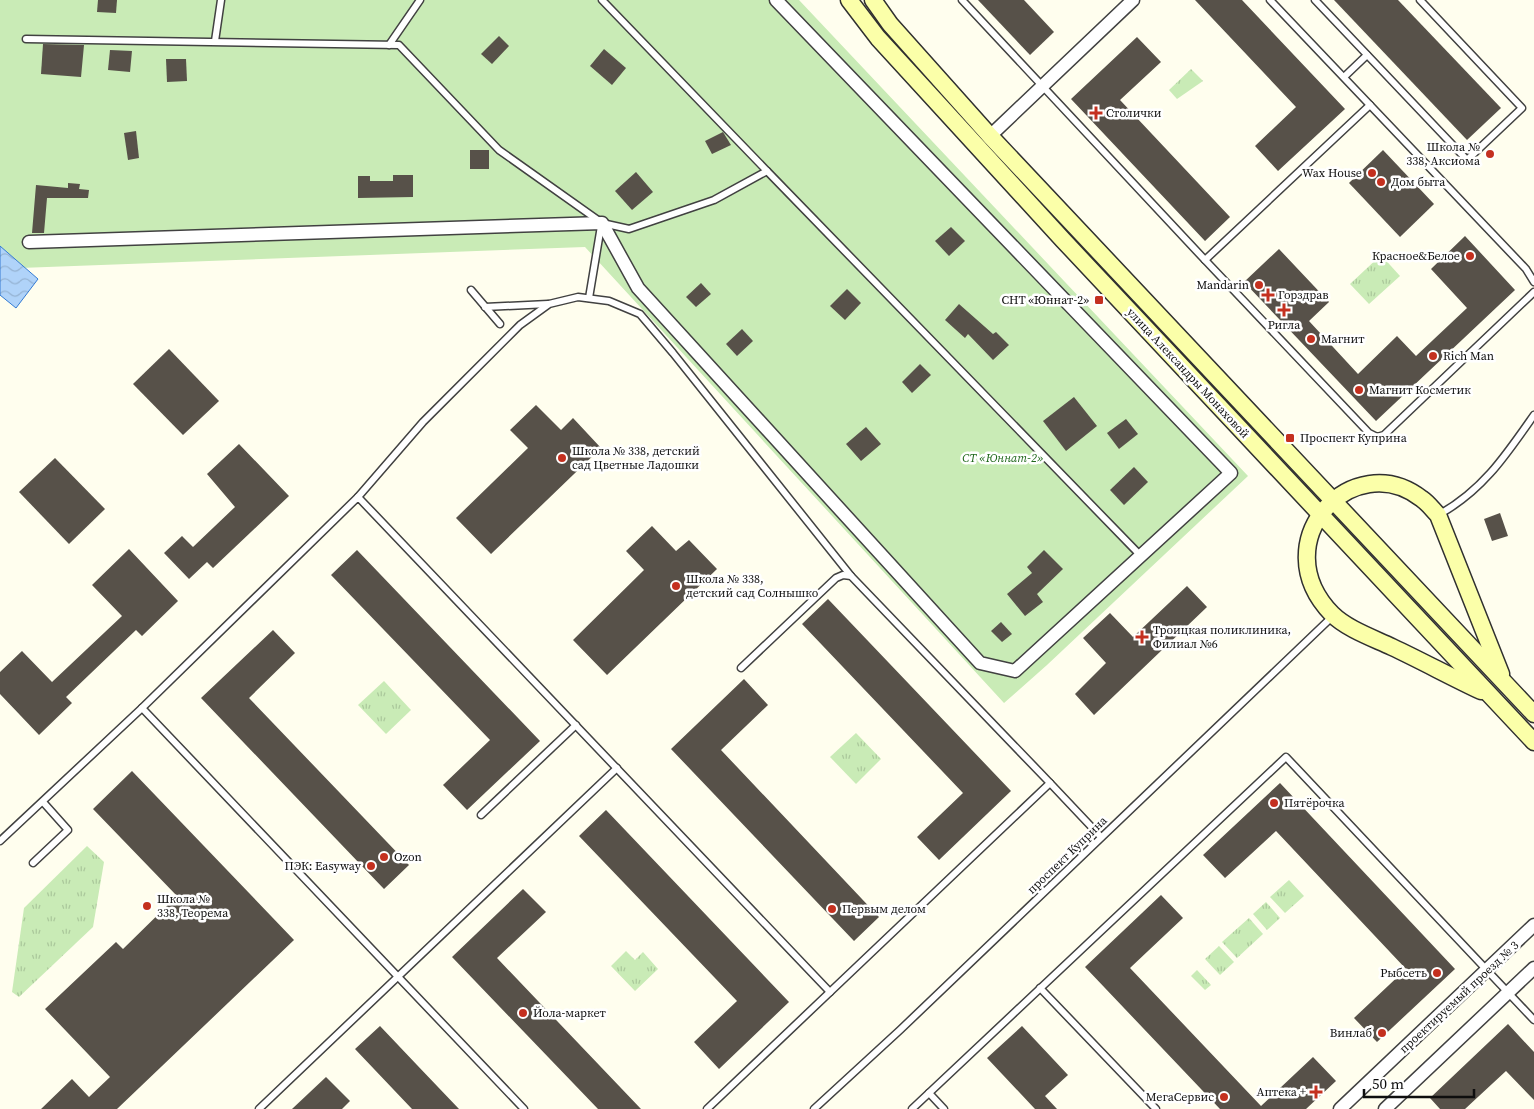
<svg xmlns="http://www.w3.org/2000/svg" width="1534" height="1109" viewBox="0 0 1534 1109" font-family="'Source Serif 4',serif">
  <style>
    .park { fill: url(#park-tufts) }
    .garden { fill: #c9ebb6 }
    .water { fill: url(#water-waves); stroke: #347bd3 }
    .building { fill: #575149 }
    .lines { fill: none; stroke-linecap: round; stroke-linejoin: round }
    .lane-casing { stroke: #414141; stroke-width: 9 }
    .street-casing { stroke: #414141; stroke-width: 15 }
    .secondary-casing { stroke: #303030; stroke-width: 19 }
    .lane { stroke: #fff; stroke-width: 6 }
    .street { stroke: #fff; stroke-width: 12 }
    .secondary { stroke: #fbffa9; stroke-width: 16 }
    .poi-dot { fill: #c4301f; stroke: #fff; stroke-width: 2 }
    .labels { text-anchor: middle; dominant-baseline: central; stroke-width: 5; stroke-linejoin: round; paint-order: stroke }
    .poi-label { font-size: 12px; fill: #0e0e0e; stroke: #fff; text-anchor: start }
    .street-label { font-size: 12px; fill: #0e0e0e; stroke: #fff }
    .park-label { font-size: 12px; font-style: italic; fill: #1f681b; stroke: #fff }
  </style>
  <defs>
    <pattern id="park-tufts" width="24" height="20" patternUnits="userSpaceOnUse" patternTransform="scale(1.25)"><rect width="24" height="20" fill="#c9ebb6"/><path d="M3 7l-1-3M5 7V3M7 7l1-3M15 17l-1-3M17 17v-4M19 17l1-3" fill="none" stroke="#abc89b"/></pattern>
    <pattern id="water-waves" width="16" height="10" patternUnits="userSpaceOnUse" patternTransform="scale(1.25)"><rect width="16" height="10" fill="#b0d3f9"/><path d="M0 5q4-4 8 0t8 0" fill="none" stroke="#96b4d4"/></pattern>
  </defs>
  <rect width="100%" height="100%" fill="#fffeee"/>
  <g class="park">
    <path d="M1191,69L1203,81L1177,99L1169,90Z"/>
    <path d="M1381,255L1400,276L1369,304L1350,284Z"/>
    <path d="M384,681L411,710L386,734L358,705Z"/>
    <path d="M856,733L881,759L856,784L830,757Z"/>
    <path d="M87,846L104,862L93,927L19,997L12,992L24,908Z"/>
    <path d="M1289,880L1304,896L1285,913L1270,897Z"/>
    <path d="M1266,902L1280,918L1267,930L1253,914Z"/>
    <path d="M1249,918L1263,934L1237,958L1222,942Z"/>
    <path d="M1219,946L1234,962L1220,975L1205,959Z"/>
    <path d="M626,951L635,960L643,952L658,969L635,991L611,966Z"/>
    <path d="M1197,970L1211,985L1205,990L1191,976Z"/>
  </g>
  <path class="garden" d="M0,0H799L1248,476L1047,665L1004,703L585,247L20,268L0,250Z"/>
  <path class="water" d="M0,246L38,279L16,308L0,295Z"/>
  <g class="building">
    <path d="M98,0H117L116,13L97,12Z"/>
    <path d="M978,0H1024L1054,32L1030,55Z"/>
    <path d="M1195,0H1242L1345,109L1278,171L1255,146L1296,107Z"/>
    <path d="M1334,0H1398L1501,108L1467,140Z"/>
    <path d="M499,36L509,46L492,64L481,54Z"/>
    <path d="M1137,37L1161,62L1120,100L1230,217L1205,241L1071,99Z"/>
    <path d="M43,44L84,45L81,77L41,74Z"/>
    <path d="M604,49L626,68L612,85L590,66Z"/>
    <path d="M110,50L132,51L130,72L108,70Z"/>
    <path d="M166,59H186L187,81L167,82Z"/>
    <path d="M136,131L139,158L128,160L124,133Z"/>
    <path d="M723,132L731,145L712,154L705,141Z"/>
    <rect x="470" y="150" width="19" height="19"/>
    <path d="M1383,150L1434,204L1400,237L1349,183Z"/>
    <path d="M636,172L653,192L632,210L615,191Z"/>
    <path d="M393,175H413V197L358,198V176H370V181H393Z"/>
    <path d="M68,183L80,184L79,189L89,190L88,198H47L44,233H32L36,185L68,188Z"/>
    <path d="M951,227L965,241L949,256L935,241Z"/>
    <path d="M1465,236L1515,290L1376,421L1244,282L1279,249L1329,302L1309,321L1358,374L1397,336L1416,356L1467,308L1431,269Z"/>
    <path d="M701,283L711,294L696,307L686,297Z"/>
    <path d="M847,289L861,303L845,320L830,306Z"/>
    <path d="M959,304L993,334L996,332L1009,345L993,360L968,334L965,338L945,320Z"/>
    <path d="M742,329L753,341L737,356L726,344Z"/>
    <path d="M169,349L219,401L183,435L133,384Z"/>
    <path d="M920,364L931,375L912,393L902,382Z"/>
    <path d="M1074,397L1097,426L1066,451L1043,421Z"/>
    <path d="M536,405L561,430L573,418L601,448L491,554L456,518L528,448L510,430Z"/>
    <path d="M1126,419L1138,434L1119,449L1107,433Z"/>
    <path d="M866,427L881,444L861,461L846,444Z"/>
    <path d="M239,444L289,496L213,568L207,562L189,579L164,553L182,536L193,547L235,507L207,474Z"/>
    <path d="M55,458L105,509L69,544L19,492Z"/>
    <path d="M1134,467L1148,482L1124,505L1110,490Z"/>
    <path d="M1500,513L1508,536L1492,541L1484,519Z"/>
    <path d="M652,526L676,551L689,540L717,569L607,675L573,640L644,570L626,551Z"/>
    <path d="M129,549L178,601L142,636L136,630L66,697L72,703L39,735L0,694V672L22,651L52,682L122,616L92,585Z"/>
    <path d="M357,550L540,741L467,810L443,785L490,740L331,575Z"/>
    <path d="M1044,550L1063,569L1037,594L1043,602L1025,616L1007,594L1032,573L1027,567Z"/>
    <path d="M1187,586L1207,607L1094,715L1075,694L1106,663L1083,638L1110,613L1133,637Z"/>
    <path d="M828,599L1011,791L939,860L917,837L963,793L802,624Z"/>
    <path d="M1001,622L1012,634L1002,642L991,631Z"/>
    <path d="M273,630L295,653L249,698L409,865L384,889L201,698Z"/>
    <path d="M744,679L768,705L721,750L879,917L854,941L671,749Z"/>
    <path d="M132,771L294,940L117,1109H41L72,1079L89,1097L110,1077L45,1009L116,942L123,949L177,896L93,809Z"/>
    <path d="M1280,783L1455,969L1377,1042L1354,1018L1406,969L1276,831L1225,878L1203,855Z"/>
    <path d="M606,810L789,1002L719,1069L694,1042L737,1001L579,836Z"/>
    <path d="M523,889L546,912L497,958L641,1109H598L452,957Z"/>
    <path d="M1161,895L1183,918L1130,968L1261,1106L1313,1057L1336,1081L1306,1109H1220L1085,967Z"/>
    <path d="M1508,1024L1534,1052V1100L1506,1071L1465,1109H1440L1430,1098Z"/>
    <path d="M380,1026L417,1065L459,1109H412L355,1049Z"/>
    <path d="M1022,1026L1068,1075L1045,1096L1057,1109H1035L987,1058Z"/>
    <path d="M326,1077L350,1101L342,1109H292Z"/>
  </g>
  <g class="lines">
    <defs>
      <g id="lane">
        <path d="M962,0L1205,260L1370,105"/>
        <path d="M1270,0L1526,269L1534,282"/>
        <path d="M1315,0L1467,160L1522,108L1420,0"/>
        <path d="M26,39L399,45L499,150L602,223L629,229L714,200L767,171L602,0"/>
        <path d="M215,41L221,0"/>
        <path d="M389,45L420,0"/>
        <path d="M1344,77L1367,55"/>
        <path d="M767,171L1141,556"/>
        <path d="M1205,260L1369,433L1377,437L1384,435L1534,292"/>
        <path d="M471,290L500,324"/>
        <path d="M589,298L601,226"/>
        <path d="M485,307L548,304"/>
        <path d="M358,497L423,422L520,325L549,304L578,297L609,301L640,314L673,353L851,576"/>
        <path d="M1440,514C1483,490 1506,455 1534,415"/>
        <path d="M1050,783L1101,837"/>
        <path d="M481,815L576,725"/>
        <path d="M0,841L142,708"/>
        <path d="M33,863L68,830L43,802"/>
        <path d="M1040,988L1156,1109"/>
        <path d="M259,1109L617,768"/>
        <path d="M524,1109L142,708L358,497L830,992L1050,783L851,576L843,575L836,578L741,668"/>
        <path d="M707,1109L830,992"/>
        <path d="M814,1109L900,1030L1333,616"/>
        <path d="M912,1109L929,1093"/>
        <path d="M944,1109L929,1093L1286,757L1534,1020"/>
      </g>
      <g id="street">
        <path d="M990,136L1133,0"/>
        <path d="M29,242L602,223L638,288L980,663L1015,671L1231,473L776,0"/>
        <path d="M1340,1109L1534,925"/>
        <path d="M1385,1109L1534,968"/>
      </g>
      <g id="secondary">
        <path d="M849,0L878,38L1063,240L1534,742"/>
        <path d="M873,0L890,24L990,136L1534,714"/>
        <path d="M1481,691C1451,677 1422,661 1392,647C1373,638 1347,629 1332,614C1262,542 1353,445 1422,499C1428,503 1433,510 1438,515L1501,674"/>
      </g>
    </defs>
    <use href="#lane" class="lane-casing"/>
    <use href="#street" class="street-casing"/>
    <use href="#secondary" class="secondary-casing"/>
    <use href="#lane" class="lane"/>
    <use href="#street" class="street"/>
    <use href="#secondary" class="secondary"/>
  </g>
  <g class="poi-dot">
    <path d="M1093.5 105.5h5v5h5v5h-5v5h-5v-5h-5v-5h5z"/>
    <circle cx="1490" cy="154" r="5"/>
    <circle cx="1372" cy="173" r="5"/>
    <circle cx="1381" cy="182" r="5"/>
    <circle cx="1470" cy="256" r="5"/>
    <circle cx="1259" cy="285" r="5"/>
    <path d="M1265.5 287.5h5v5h5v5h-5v5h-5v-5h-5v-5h5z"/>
    <rect x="1094" y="295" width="10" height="10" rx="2.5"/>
    <path d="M1281.5 302.5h5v5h5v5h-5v5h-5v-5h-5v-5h5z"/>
    <circle cx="1311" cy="339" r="5"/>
    <circle cx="1433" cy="356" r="5"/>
    <circle cx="1359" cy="390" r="5"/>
    <rect x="1285" y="433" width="10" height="10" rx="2.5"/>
    <circle cx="562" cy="458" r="5"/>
    <circle cx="676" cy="586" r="5"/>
    <path d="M1139.5 629.5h5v5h5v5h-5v5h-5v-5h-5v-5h5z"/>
    <circle cx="1274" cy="803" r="5"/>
    <circle cx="384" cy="857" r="5"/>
    <circle cx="371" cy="866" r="5"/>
    <circle cx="147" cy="906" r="5"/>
    <circle cx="832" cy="909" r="5"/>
    <circle cx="1437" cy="973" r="5"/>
    <circle cx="523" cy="1013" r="5"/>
    <circle cx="1382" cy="1033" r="5"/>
    <path d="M1313.5 1084.5h5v5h5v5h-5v5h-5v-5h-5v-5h5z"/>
    <circle cx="1224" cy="1097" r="5"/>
  </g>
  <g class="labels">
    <g class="poi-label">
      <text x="1106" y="113">Столички</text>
      <text x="1480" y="147" text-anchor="end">Школа №<tspan x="1480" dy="14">338, Аксиома</tspan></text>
      <text x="1362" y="173" text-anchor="end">Wax House</text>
      <text x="1391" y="182">Дом быта</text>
      <text x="1460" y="256" text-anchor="end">Красное&amp;Белое</text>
      <text x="1249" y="285" text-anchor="end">Mandarin</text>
      <text x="1278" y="295">Горздрав</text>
      <text x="1089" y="300" text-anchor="end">СНТ «Юннат-2»</text>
      <text x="1284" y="325" text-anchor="middle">Ригла</text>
      <text x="1321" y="339">Магнит</text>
      <text x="1443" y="356">Rich Man</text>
      <text x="1369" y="390">Магнит Косметик</text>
      <text x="1300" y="438">Проспект Куприна</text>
      <text x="572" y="451">Школа № 338, детский<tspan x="572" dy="14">сад Цветные Ладошки</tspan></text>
      <text x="686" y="579">Школа № 338,<tspan x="686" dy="14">детский сад Солнышко</tspan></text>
      <text x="1153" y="630">Троицкая поликлиника,<tspan x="1153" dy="14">Филиал №6</tspan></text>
      <text x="1284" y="803">Пятёрочка</text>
      <text x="394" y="857">Ozon</text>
      <text x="361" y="866" text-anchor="end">ПЭК: Easyway</text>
      <text x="157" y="899">Школа №<tspan x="157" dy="14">338, Теорема</tspan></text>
      <text x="842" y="909">Первым делом</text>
      <text x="1427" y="973" text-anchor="end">Рыбсеть</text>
      <text x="533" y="1013">Йола-маркет</text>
      <text x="1372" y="1033" text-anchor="end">Винлаб</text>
      <text x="1306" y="1092" text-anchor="end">Аптека +</text>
      <text x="1214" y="1097" text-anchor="end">МегаСервис</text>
    </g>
    <g class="street-label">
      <text transform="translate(1188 373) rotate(47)">улица Александры Монаховой</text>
      <text transform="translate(1067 855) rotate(-44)">проспект Куприна</text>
      <text transform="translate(1459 997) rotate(-43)">проектируемый проезд № 3</text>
    </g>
    <g class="park-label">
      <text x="1003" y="458">СТ «Юннат-2»</text>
    </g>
  </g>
  <path d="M1364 1089v8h110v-8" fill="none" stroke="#0e0e0e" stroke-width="2.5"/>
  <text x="1372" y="1089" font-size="15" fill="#0e0e0e" stroke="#ffffff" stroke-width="4" paint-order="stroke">50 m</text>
</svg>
